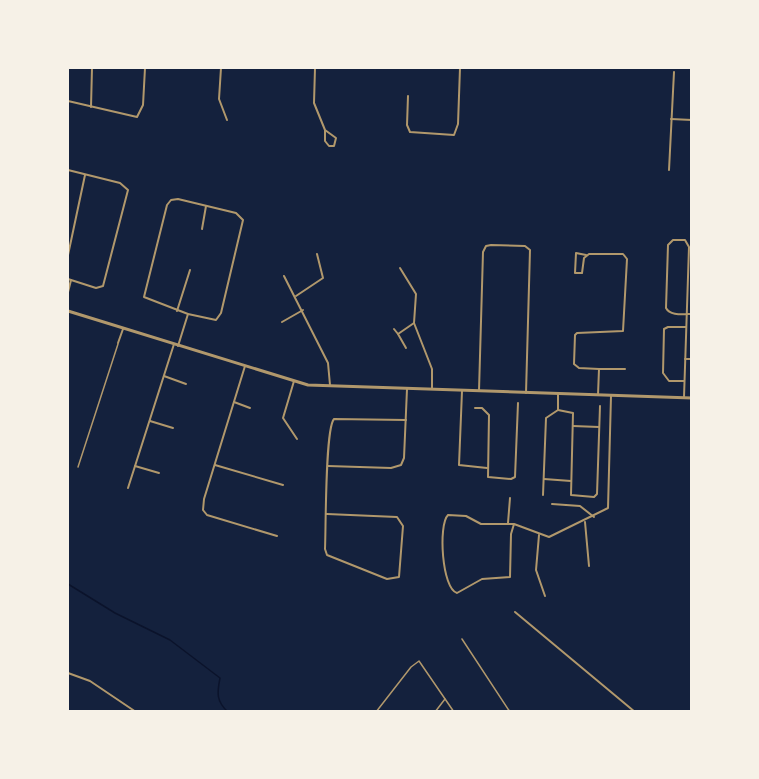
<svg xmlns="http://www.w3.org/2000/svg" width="759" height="779" viewBox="0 0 759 779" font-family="Rubik,sans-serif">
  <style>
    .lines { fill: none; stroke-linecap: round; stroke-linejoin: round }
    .stream { stroke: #0b132b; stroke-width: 1.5 }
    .service { stroke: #b1986c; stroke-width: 1.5 }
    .minor { stroke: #b1986c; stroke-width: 2 }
    .tertiary { stroke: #b1986c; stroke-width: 3 }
  </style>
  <rect width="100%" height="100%" fill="#14213d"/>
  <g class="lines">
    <path class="stream" d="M68,584L115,613L170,640L220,678C217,693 216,701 228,712"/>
    <g class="service">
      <path d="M78,467L118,344"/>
      <path d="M462,639L510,712"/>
      <path d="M376,712L411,667L419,661L454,712"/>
      <path d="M435,712L445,699"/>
    </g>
    <g class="minor">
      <path d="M221,68L219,99L227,120"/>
      <path d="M315,68L314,103L325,130V141L329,146H334L336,138L325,130"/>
      <path d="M408,96L407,125L410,132L454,135L458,124L460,68"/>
      <path d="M68,101L137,117L143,105L145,68"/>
      <path d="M91,107L92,68"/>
      <path d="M671,119L692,120"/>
      <path d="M68,170L120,183L128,190L103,286L96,288L68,279"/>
      <path d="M669,170L674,72"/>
      <path d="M178,199L236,213L243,220L221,313L216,320L188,314L144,297L167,205L171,200Z"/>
      <path d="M202,229L206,206"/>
      <path d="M68,255L85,175"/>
      <path d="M586,255L576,253L575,273H582L584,258L589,254H623L627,259L623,331L577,333L575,335L574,364L579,368L599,369L598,395"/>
      <path d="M400,268L416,294L414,323L432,369V389"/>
      <path d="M284,276L328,363L330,385"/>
      <path d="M68,292L71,280"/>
      <path d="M296,296L323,278L317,254"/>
      <path d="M177,311L190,270"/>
      <path d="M282,322L303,310"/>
      <path d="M394,329L398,334"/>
      <path d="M118,343L123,329"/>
      <path d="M178,346L188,314"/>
      <path d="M406,348L398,334L414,323"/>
      <path d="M685,359H692"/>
      <path d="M245,366L204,499L203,510L207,515L277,536"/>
      <path d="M599,369H625"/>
      <path d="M164,376L186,384"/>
      <path d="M294,381L283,418L297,439"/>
      <path d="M684,381H669L663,373L664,329L668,327H686"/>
      <path d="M462,391L459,465L487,468"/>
      <path d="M479,391L483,252L486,246L491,245L525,246L530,250L526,393"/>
      <path d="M684,397C686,347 687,297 689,247L685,240H673L668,245L666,308C670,316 683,314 692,314"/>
      <path d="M234,402L250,408"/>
      <path d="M475,408H482L489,415L488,477L511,479L515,477L518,403"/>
      <path d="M558,410L573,413L571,495L594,497L597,494L600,406"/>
      <path d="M150,421L173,428"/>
      <path d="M573,426L599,427"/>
      <path d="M215,465L283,485"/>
      <path d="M135,466L159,473"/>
      <path d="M328,466L391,468L401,465L404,458L407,389"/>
      <path d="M544,479L571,481"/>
      <path d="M128,488L174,344"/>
      <path d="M543,495L546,418L558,410V394"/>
      <path d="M552,504L580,506L594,517"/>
      <path d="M327,514L397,517L403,526L399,577L387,579L327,555L325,549C326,529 325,429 334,419L406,420"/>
      <path d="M585,522L589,566"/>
      <path d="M508,523L510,498"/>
      <path d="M514,524L511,534L510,577L482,579L457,593C442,589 438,525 448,515L466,516L481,524H514L549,537L608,508L611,396"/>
      <path d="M539,535L536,570L545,596"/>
      <path d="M515,612L635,712"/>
      <path d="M68,673L90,681L136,712"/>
    </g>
    <path class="tertiary" d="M68,311L308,385L692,398"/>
  </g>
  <rect width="759" height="779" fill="none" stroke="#f6f1e7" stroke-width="138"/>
</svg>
